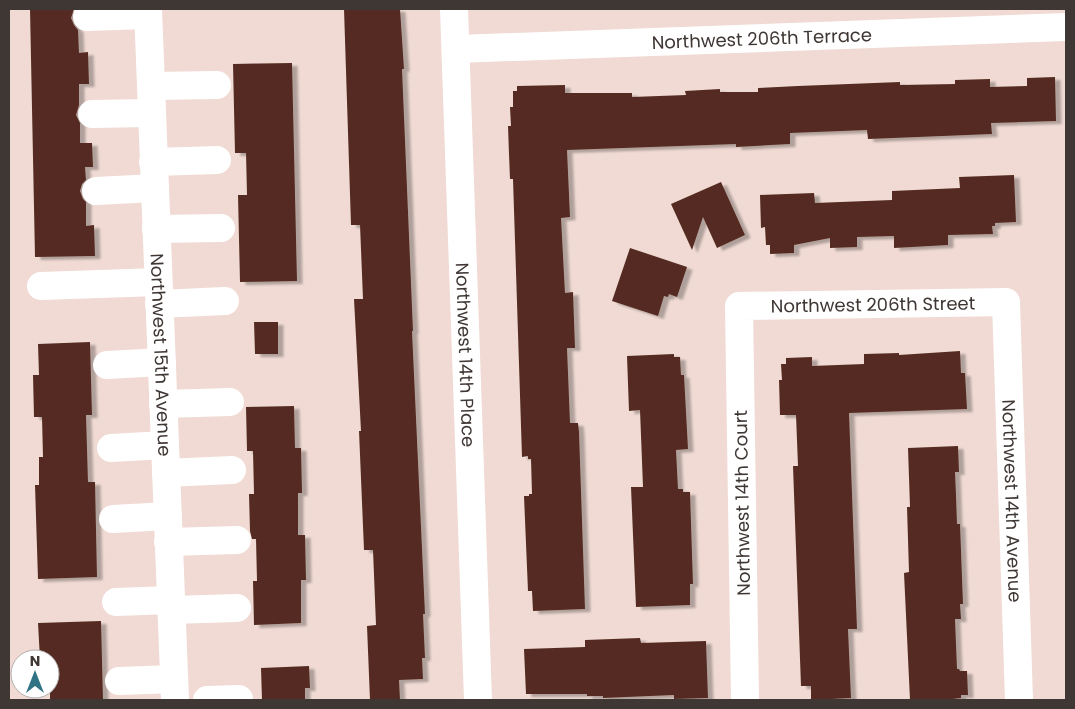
<svg xmlns="http://www.w3.org/2000/svg" width="1075" height="709" viewBox="0 0 1075 709" font-family="Poppins,sans-serif">
  <style>
    .building { fill: #542c20; filter: url(#shadow) }
    .lines { fill: none; stroke-linecap: round; stroke-linejoin: round }
    .minor { stroke: #fff; stroke-width: 28 }
    .labels { text-anchor: middle; dominant-baseline: central; stroke-width: 5; stroke-linejoin: round; paint-order: stroke }
    .street-label { font-size: 18px; fill: #3f3734; stroke: #fff }
  </style>
  <defs>
    <filter id="shadow"><feDropShadow dx="5.5" dy="3" stdDeviation="1" flood-color="#0004"/></filter>
  </defs>
  <rect width="100%" height="100%" fill="#f0dad3"/>
  <g class="building">
    <path d="M30,9H74L71,18L74,25L78,30L79,53L88,52L89,84H79V105L76,115L80,123V143H92L93,167H85L86,180L82,184L80,191L83,199L86,202V226L94,225L95,256L35,257Z"/>
    <path d="M344,9H400L404,69H402L413,331H412L425,614H423L425,658H422L423,679L399,680L400,700H370L367,626L376,625L373,550H364L359,431H361L354,299H363L360,225H351Z"/>
    <path d="M292,63L297,281L240,282L238,195H247L246,153H235L233,64Z"/>
    <path d="M1055,77L1056,121L991,123L992,134L868,139L867,130L790,133V144L736,147V144L567,150L570,217L561,218L565,293L573,292L575,348H567L570,423H578L579,432L585,609L533,611L532,591H528L524,496H529V494H532L531,459H528V456L522,457L513,179H510L509,154L508,126H511L510,107H513V91H517V86L565,85V93H632V97L686,95L685,91L720,89V92H758V88L798,86L900,82V85L955,84V80L990,79V87L1027,86V78Z"/>
    <path d="M1014,175L1016,222L995,223V226H992L993,234L948,235V245L894,248V236L857,237V247L830,248V238L794,245V253L770,254V245H766L765,227L761,228L760,195L814,193L815,203L892,200V191L960,188L959,177Z"/>
    <path d="M721,182L745,235L717,248L703,217L692,250L671,204Z"/>
    <path d="M630,248L687,267L677,297L669,294L668,297L664,296L658,316L612,301Z"/>
    <path d="M254,322H278V354H255Z"/>
    <path d="M90,342L92,415H86L88,482H95L97,577L38,579L35,485H39V457H43L42,417H34L33,375H39L38,344Z"/>
    <path d="M960,351L961,373H965L967,409L849,413L857,629H848L851,698L811,700V686H801L793,466H798L796,415H780L779,380H782L781,364H786V358L812,357V366L864,364V354L899,353V355Z"/>
    <path d="M674,354V357H680L681,375H684L688,449L676,450L678,489H683V492H690L693,584H690V605L636,607L631,487H643L640,410L629,411L627,356Z"/>
    <path d="M294,406L295,448H301L302,493H298V535H305L306,580H301V623L254,625L253,581H257L256,539H252L250,531L249,494H254L253,451H247L246,407Z"/>
    <path d="M958,446L959,472H955L956,495L957,524H960L963,604H960L961,619H955L957,669H959L960,671H967L968,695H961V698L944,700H910L904,573L909,572L907,507H910L908,448Z"/>
    <path d="M101,621L103,700H50V659H40L38,623Z"/>
    <path d="M640,638L641,643L706,641L708,698L674,699V695L603,698V696H587V694H526L524,649L585,647V640Z"/>
    <path d="M309,666L310,688H305V700H262L261,668Z"/>
  </g>
  <g class="lines">
    <g class="minor">
      <path id="s1" d="M148,9L175,700"/>
      <path id="s2" d="M454,9L478,700"/>
      <path d="M87,17L148,15"/>
      <path id="s3" d="M457,49L1066,27"/>
      <path d="M151,86L217,85"/>
      <path d="M92,114L152,113"/>
      <path d="M153,162L217,160"/>
      <path d="M96,191L155,188"/>
      <path d="M156,229L221,228"/>
      <path d="M41,286L158,282"/>
      <path d="M159,304L225,301"/>
      <path d="M107,365L162,362"/>
      <path d="M163,404L230,402"/>
      <path d="M111,448L165,445"/>
      <path d="M166,473L232,470"/>
      <path d="M113,519L168,516"/>
      <path d="M168,542L237,540"/>
      <path d="M116,602L171,600"/>
      <path d="M171,610L237,608"/>
      <path d="M119,681L174,679"/>
      <path d="M207,700L239,699"/>
      <path id="s4" d="M745,700L739,306L1006,302L1019,700"/>
    </g>
  </g>
  <g class="labels">
    <g class="street-label">
      <text stroke="none"><textPath href="#s3" startOffset="305">Northwest 206th Terrace</textPath></text>
      <text stroke="none"><textPath href="#s4" startOffset="528">Northwest 206th Street</textPath></text>
      <text stroke="none"><textPath href="#s1" startOffset="346">Northwest 15th Avenue</textPath></text>
      <text stroke="none"><textPath href="#s2" startOffset="346">Northwest 14th Place</textPath></text>
      <text stroke="none"><textPath href="#s4" startOffset="860">Northwest 14th Avenue</textPath></text>
      <text transform="translate(742 503) rotate(-91)">Northwest 14th Court</text>
    </g>
  </g>
  <rect width="1075" height="709" fill="none" stroke="#3f3734" stroke-width="20"/>
  <g transform="translate(35 674)"><circle r="24" fill="#ffffff" stroke="#b2afae"/>
  <path d="M0-4L9 19L0 12L-9 19Z" fill="#307384"/>
  <text y="-8" font-size="14" font-weight="bold" text-anchor="middle" fill="#3f3734">N</text>
  </g>
</svg>
